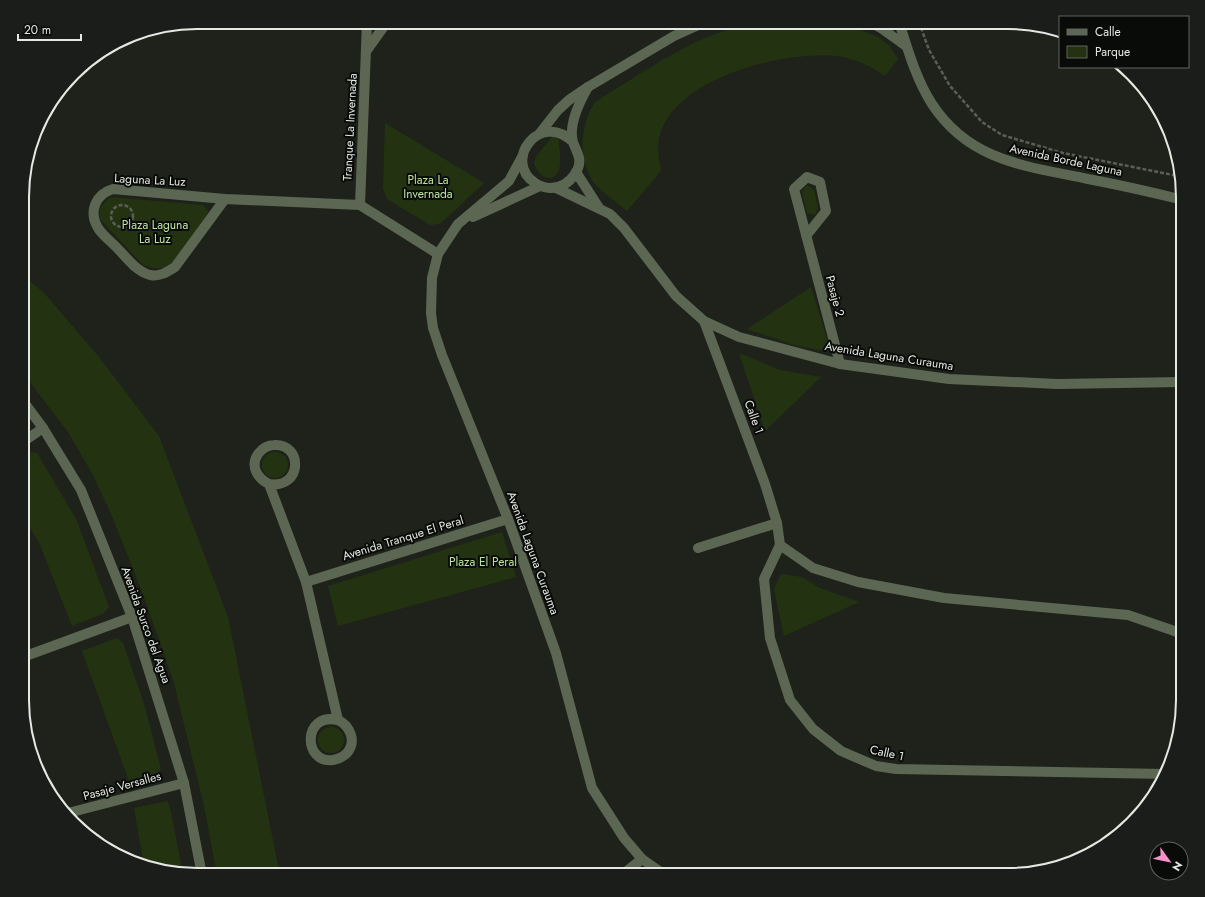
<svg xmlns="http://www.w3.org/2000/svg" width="1205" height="897" viewBox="0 0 1205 897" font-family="Jost,sans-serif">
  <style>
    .green { fill: #233312 }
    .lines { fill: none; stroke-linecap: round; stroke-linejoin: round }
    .path { stroke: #5b5e57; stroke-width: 2.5; stroke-dasharray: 4 2; stroke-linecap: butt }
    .minor { stroke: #5c6753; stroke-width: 10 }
    .labels { text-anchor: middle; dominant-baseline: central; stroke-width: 4; stroke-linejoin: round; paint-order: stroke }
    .street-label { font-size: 12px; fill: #e5e8e3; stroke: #090b08 }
    .park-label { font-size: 12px; fill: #bce399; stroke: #090b08 }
    .rim { fill: none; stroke: #e5e8e3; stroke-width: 2 }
  </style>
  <rect width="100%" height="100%" fill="#1e221a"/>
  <g class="green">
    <path d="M759,22H840L876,36L889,45L898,59L885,76C870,66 856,59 838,56C785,50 672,78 659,138C657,150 659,160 661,171L627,211C617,202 596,189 591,178C578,153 581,124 595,102C646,71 699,31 759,22Z"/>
    <path d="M385,123L484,183L440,224L430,225L387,199L383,189Z"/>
    <path d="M552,137H556L559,140C559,149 562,160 559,169C553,186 538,176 534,163L537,155Z"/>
    <path d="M807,185L814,190L818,208L815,215L807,213L802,192Z"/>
    <path d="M111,197L203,205L208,211L207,215L170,265L163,268H153L143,265L101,220C96,210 103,203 111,197Z"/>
    <path d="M23,275L45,294L99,357L159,436L228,617L280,875H217L204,806L174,683L144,597L112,516L93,475L68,432L23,373Z"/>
    <path d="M811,287L831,352L798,346L747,329Z"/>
    <path d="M739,353L780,370L821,377L765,431Z"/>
    <path d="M30,452L37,453L76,519L109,607L103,614L72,626L39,542L23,517V456Z"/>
    <circle cx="275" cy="465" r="13"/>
    <path d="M502,532L516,577L338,626L328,586Z"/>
    <path d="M781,574L802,577L820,588L859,602L784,636L774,589Z"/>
    <path d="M117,638L123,643L144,704L161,769L156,774L129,781L82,651Z"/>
    <circle cx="331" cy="740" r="13"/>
    <path d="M167,801L170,807L183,874L144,865L134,808Z"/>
  </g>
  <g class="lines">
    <g class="path">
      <path d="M919,22L929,50L950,86L982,122L1002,135L1063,153L1178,176"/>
      <circle cx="122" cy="216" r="11"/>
    </g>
    <g class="minor">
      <path d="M870,22L881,28L906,46"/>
      <path d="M899,22C908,50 916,79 932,104C970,162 1027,166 1088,179C1120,185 1151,192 1183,200"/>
      <path d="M367,50L387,22"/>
      <path d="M540,133L558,110L569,100L588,87L674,36L705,22"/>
      <path d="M573,142C540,110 502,161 535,183C540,186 544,188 550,188C561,188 569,183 575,174C584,160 577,154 573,142C568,125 580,101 588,87"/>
      <path d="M523,155L509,181L458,224L438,254L432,278L431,313L433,328L442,355L508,519L556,653L592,788L624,838L642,859L665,875"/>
      <path d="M576,172L599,208"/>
      <path d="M556,188L610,214L624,228L676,296L704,321L739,337L840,364L949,379L1057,384L1183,382"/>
      <path d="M225,199L175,267C167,272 160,277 150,275C137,272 128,259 119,250C113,243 103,236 98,228C88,211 96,194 113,189L225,199L360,205L438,254"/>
      <path d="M360,205L367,22"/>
      <path d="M473,217L540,186"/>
      <path d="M806,236L826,211L820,182L807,177L794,189L840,364"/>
      <path d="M704,321L765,484L777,523L780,545L764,579L770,638L790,700L813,729L841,751L876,766L896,769L1166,774"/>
      <path d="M23,401L43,428L81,490L132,617L184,783L202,875"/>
      <path d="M23,442L43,428"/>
      <path d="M269,484C303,489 303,443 274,445C268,445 262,449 258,454C250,466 257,478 269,484L306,582L338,720C350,726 357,741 347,753C343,757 338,759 333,760C303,764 302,712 338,720"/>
      <path d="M780,545L813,568L858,582L944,598L1128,615L1183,634"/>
      <path d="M698,548L777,523"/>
      <path d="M306,582L508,519"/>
      <path d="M23,657L132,617"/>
      <path d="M68,813L184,783"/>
      <path d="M622,875L642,859"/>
    </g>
  </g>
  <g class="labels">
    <g class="street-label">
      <text transform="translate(350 127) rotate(-87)">Tranque La Invernada</text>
      <text transform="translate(1066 160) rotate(12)">Avenida Borde Laguna</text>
      <text transform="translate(150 180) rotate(3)">Laguna La Luz</text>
      <text transform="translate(835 296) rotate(75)">Pasaje 2</text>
      <text transform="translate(889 356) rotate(9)">Avenida Laguna Curauma</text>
      <text transform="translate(754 417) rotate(70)">Calle 1</text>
      <text transform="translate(403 538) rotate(-17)">Avenida Tranque El Peral</text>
      <text transform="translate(533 553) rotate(70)">Avenida Laguna Curauma</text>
      <text transform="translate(146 625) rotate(70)">Avenida Surco del Agua</text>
      <text transform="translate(887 753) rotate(12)">Calle 1</text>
      <text transform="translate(122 786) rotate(-15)">Pasaje Versalles</text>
    </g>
    <g class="park-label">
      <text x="428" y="180">Plaza La<tspan x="428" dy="14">Invernada</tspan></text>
      <text x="155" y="225">Plaza Laguna<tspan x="155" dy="14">La Luz</tspan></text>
      <text x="483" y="562">Plaza El Peral</text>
    </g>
  </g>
  <path d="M0 0H1205V897H0ZM197 29H1008A168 168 0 0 1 1176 197V700A168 168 0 0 1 1008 868H197A168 168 0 0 1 29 700V197A168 168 0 0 1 197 29Z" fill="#1b1d1a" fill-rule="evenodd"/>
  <path class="rim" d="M197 29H1008A168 168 0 0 1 1176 197V700A168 168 0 0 1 1008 868H197A168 168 0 0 1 29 700V197A168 168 0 0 1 197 29Z"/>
  <rect x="1059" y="16" width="130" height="52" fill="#090b08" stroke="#616360"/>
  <rect x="1067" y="29" width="20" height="6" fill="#5c6753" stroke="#616360"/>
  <text x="1095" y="36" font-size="12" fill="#e5e8e3">Calle</text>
  <rect x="1067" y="46" width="20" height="12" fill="#233312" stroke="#616360"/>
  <text x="1095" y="56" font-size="12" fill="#e5e8e3">Parque</text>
  <g transform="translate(1169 861) rotate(123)"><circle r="19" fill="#090b08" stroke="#616360"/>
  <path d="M0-3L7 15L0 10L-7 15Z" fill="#f890cc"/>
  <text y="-6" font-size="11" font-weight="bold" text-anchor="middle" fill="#e5e8e3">N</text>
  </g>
  <path d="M18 34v6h63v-6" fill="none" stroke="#e5e8e3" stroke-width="2"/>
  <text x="24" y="34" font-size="12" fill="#e5e8e3" stroke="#090b08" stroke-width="3" paint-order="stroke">20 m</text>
</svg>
